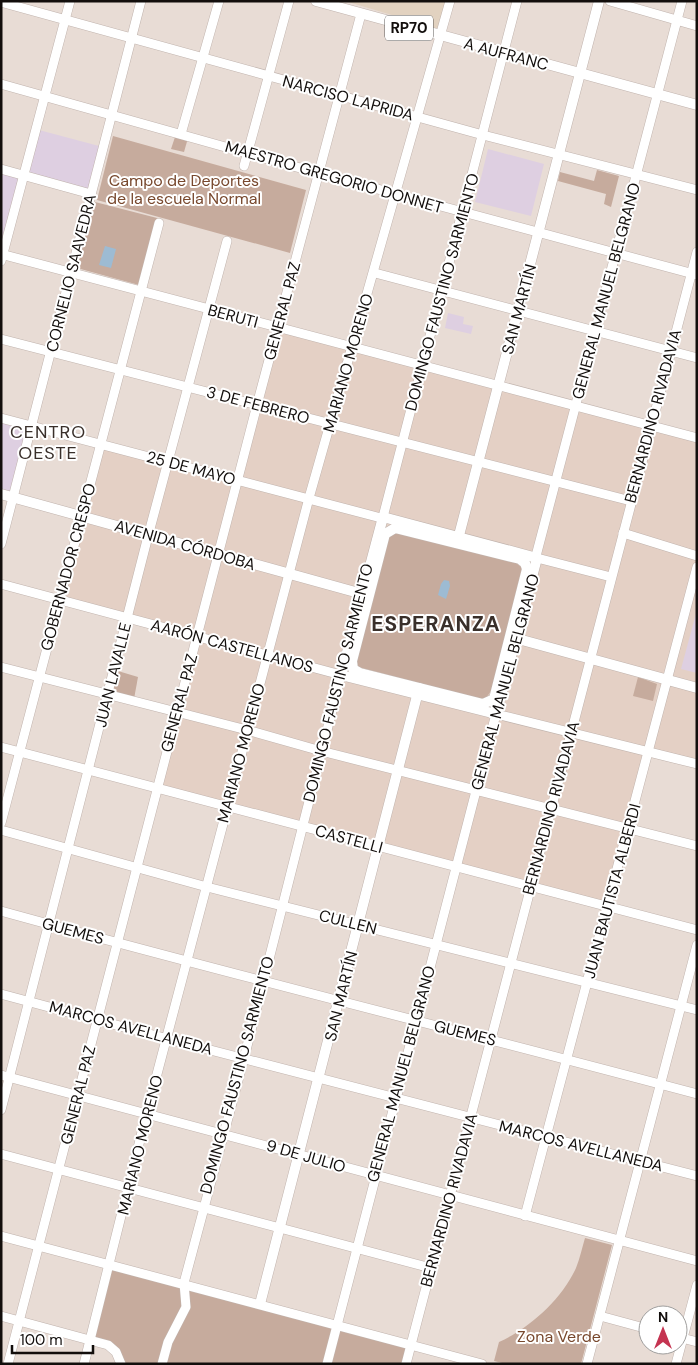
<svg xmlns="http://www.w3.org/2000/svg" width="698" height="1365" viewBox="0 0 698 1365" font-family="'DM Sans',sans-serif">
  <style>
    .built { fill: #e4d0c5 }
    .industrial { fill: #e2d2c0 }
    .education { fill: #decfe1 }
    .green { fill: #c6ab9d }
    .water { fill: #9dbbd3 }
    .lines { fill: none; stroke-linecap: round; stroke-linejoin: round }
    .minor-casing { stroke: #c0b3ad; stroke-width: 10 }
    .major-casing { stroke: #c0b3ad; stroke-width: 11 }
    .minor { stroke: #fff; stroke-width: 9 }
    .major { stroke: #fff; stroke-width: 10 }
    .labels { text-anchor: middle; dominant-baseline: central; stroke-width: 4; stroke-linejoin: round; paint-order: stroke }
    .shield { fill: #fff; stroke: #595655; stroke-width: 1 }
    .shield-label { font-size: 15px; font-weight: bold; fill: #120e0c }
    .street-label { font-size: 16px; fill: #120e0c; stroke: #fff }
    .park-label { font-size: 16px; fill: #78482d; stroke: #fff }
    .neighbourhood-label { font-size: 18px; letter-spacing: 1px; fill: #392f2a; stroke: #fff }
    .district-label { font-size: 21px; font-weight: bold; letter-spacing: 1px; fill: #392f2a; stroke: #fff }
  </style>
  <rect width="100%" height="100%" fill="#e8dcd5"/>
  <path class="built" d="M278,328L697,438V764L649,752L608,907L157,789L196,637L59,600L100,444L237,480Z"/>
  <path class="industrial" d="M345,1H449L442,30Z"/>
  <g class="education">
    <path d="M39,130L99,146L88,191L28,174Z"/>
    <path d="M488,149L544,164L531,216L475,202Z"/>
    <path d="M1,173L20,178L1,249Z"/>
    <path d="M448,313L464,317L463,324L473,326L471,334L445,328Z"/>
    <path d="M1,422L27,429L12,492L1,489Z"/>
    <path d="M697,610V673L681,669Z"/>
  </g>
  <g class="green">
    <path d="M176,134L188,138L184,152L171,149Z"/>
    <path d="M113,136L306,190L290,253L97,200Z"/>
    <path d="M597,170L619,176L611,207L604,204L606,194L558,181L560,172L594,181Z"/>
    <path d="M95,202L157,218L139,285L77,268Z"/>
    <path d="M393,532L514,561L522,568L491,691L486,698L481,699L358,667L355,657L386,536Z"/>
    <path d="M118,671L138,677L134,699L116,694L113,689Z"/>
    <path d="M638,677L657,684L653,701L633,696Z"/>
    <path d="M585,1238L612,1245L581,1364H506L494,1361L499,1342C530,1328 562,1299 576,1268C580,1258 582,1248 585,1238Z"/>
    <path d="M110,1264L411,1345L406,1364H121L116,1352L90,1340Z"/>
  </g>
  <g class="water">
    <path d="M105,246L116,249L111,268L99,265Z"/>
    <path d="M444,580L449,581L450,586L446,599L438,595L441,584Z"/>
  </g>
  <g class="lines">
    <defs>
      <g id="minor">
        <path d="M610,1L697,26"/>
        <path d="M1,2L483,135L697,190"/>
        <path d="M1,84L318,173L697,275"/>
        <path d="M181,134L219,1"/>
        <path d="M244,166L289,1"/>
        <path d="M1,169L91,194"/>
        <path d="M1,254L697,438"/>
        <path d="M1,261L70,1"/>
        <path d="M375,273L697,358"/>
        <path d="M1,339L631,501"/>
        <path d="M1,418L381,518"/>
        <path d="M383,517L517,1"/>
        <path d="M623,533L697,556"/>
        <path d="M1,544L141,1"/>
        <path d="M536,556L682,1"/>
        <path d="M537,558L611,577"/>
        <path d="M1,584L341,675L244,1058L184,1283L186,1307L168,1342L162,1364"/>
        <path d="M1,667L247,730L321,751L697,846"/>
        <path d="M1,747L697,930"/>
        <path d="M1,823L159,223"/>
        <path d="M1,830L207,887L697,1010"/>
        <path d="M1,911C232,975 465,1032 697,1094"/>
        <path d="M1,994L168,1039L697,1176"/>
        <path d="M1,1075L697,1261"/>
        <path d="M1,1110L147,540L227,241"/>
        <path d="M1,1154L431,1268"/>
        <path d="M525,1216L697,567"/>
        <path d="M1,1236L482,1364"/>
        <path d="M1,1316L108,1345L116,1352L121,1364"/>
        <path d="M600,1316L648,1329"/>
        <path d="M678,1337L697,1342"/>
        <path d="M8,1364L257,405L361,14"/>
        <path d="M84,1364L147,1112L309,498L450,1"/>
        <path d="M327,1364L496,714L697,764"/>
        <path d="M406,1364L697,252"/>
        <path d="M587,1364L697,945"/>
        <path d="M676,1364L697,1285"/>
      </g>
      <g id="major">
        <path d="M316,1L697,105"/>
        <path d="M1,494L366,595"/>
        <path d="M383,517L537,558L496,714L341,675Z"/>
        <path d="M395,528L520,559L525,563L527,569L494,699L483,704L360,673L353,669L352,661L385,534Z"/>
        <path d="M457,543L599,1"/>
        <path d="M511,637L697,688"/>
        <path d="M260,1304L419,688"/>
      </g>
    </defs>
    <use href="#minor" class="minor-casing"/>
    <use href="#major" class="major-casing"/>
    <use href="#minor" class="minor"/>
    <use href="#major" class="major"/>
  </g>
  <g class="labels">
    <rect class="shield" x="385" y="15.5" width="48" height="25" rx="4"/>
    <g class="shield-label">
      <text x="409" y="28">RP70</text>
    </g>
    <g class="street-label">
      <text transform="translate(506 54) rotate(15)">A AUFRANC</text>
      <text transform="translate(348 98) rotate(15)">NARCISO LAPRIDA</text>
      <text transform="translate(334 177) rotate(16)">MAESTRO GREGORIO DONNET</text>
      <text transform="translate(71 273) rotate(-76)">CORNELIO SAAVEDRA</text>
      <text transform="translate(606 291) rotate(-75)">GENERAL MANUEL BELGRANO</text>
      <text transform="translate(442 292) rotate(-75)">DOMINGO FAUSTINO SARMIENTO</text>
      <text transform="translate(519 309) rotate(-75)">SAN MARTÍN</text>
      <text transform="translate(282 311) rotate(-75)">GENERAL PAZ</text>
      <text transform="translate(233 316) rotate(15)">BERUTI</text>
      <text transform="translate(348 363) rotate(-74)">MARIANO MORENO</text>
      <text transform="translate(258 405) rotate(15)">3 DE FEBRERO</text>
      <text transform="translate(653 416) rotate(-75)">BERNARDINO RIVADAVIA</text>
      <text transform="translate(191 468) rotate(15)">25 DE MAYO</text>
      <text transform="translate(185 545) rotate(16)">AVENIDA CÓRDOBA</text>
      <text transform="translate(68 567) rotate(-75)">GOBERNADOR CRESPO</text>
      <text transform="translate(232 646) rotate(15)">AARÓN CASTELLANOS</text>
      <text transform="translate(113 675) rotate(-76)">JUAN LAVALLE</text>
      <text transform="translate(505 682) rotate(-75)">GENERAL MANUEL BELGRANO</text>
      <text transform="translate(338 683) rotate(-76)">DOMINGO FAUSTINO SARMIENTO</text>
      <text transform="translate(179 703) rotate(-75)">GENERAL PAZ</text>
      <text transform="translate(241 753) rotate(-75)">MARIANO MORENO</text>
      <text transform="translate(551 808) rotate(-75)">BERNARDINO RIVADAVIA</text>
      <text transform="translate(349 839) rotate(15)">CASTELLI</text>
      <text transform="translate(612 891) rotate(-75)">JUAN BAUTISTA ALBERDI</text>
      <text transform="translate(348 922) rotate(14)">CULLEN</text>
      <text transform="translate(73 931) rotate(15)">GUEMES</text>
      <text transform="translate(341 996) rotate(-76)">SAN MARTÍN</text>
      <text transform="translate(131 1028) rotate(15)">MARCOS AVELLANEDA</text>
      <text transform="translate(465 1033) rotate(14)">GUEMES</text>
      <text transform="translate(401 1074) rotate(-75)">GENERAL MANUEL BELGRANO</text>
      <text transform="translate(237 1075) rotate(-75)">DOMINGO FAUSTINO SARMIENTO</text>
      <text transform="translate(78 1095) rotate(-76)">GENERAL PAZ</text>
      <text transform="translate(140 1145) rotate(-76)">MARIANO MORENO</text>
      <text transform="translate(581 1146) rotate(14)">MARCOS AVELLANEDA</text>
      <text transform="translate(306 1156) rotate(16)">9 DE JULIO</text>
      <text transform="translate(449 1200) rotate(-75)">BERNARDINO RIVADAVIA</text>
    </g>
    <g class="park-label">
      <text x="184" y="180">Campo de Deportes<tspan x="184" dy="18">de la escuela Normal</tspan></text>
      <text x="559" y="1336">Zona Verde</text>
    </g>
    <g class="neighbourhood-label">
      <text x="48" y="432">CENTRO<tspan x="48" dy="21">OESTE</tspan></text>
    </g>
    <g class="district-label">
      <text x="436" y="624">ESPERANZA</text>
    </g>
  </g>
  <rect width="698" height="1365" fill="none" stroke="#120e0c" stroke-width="5"/>
  <g transform="translate(663 1330)"><circle r="24" fill="#ffffff" stroke="#a09f9e"/>
  <path d="M0-4L9 19L0 12L-9 19Z" fill="#c53451"/>
  <text y="-8" font-size="14" font-weight="bold" text-anchor="middle" fill="#120e0c">N</text>
  </g>
  <path d="M12 1345v8h81v-8" fill="none" stroke="#120e0c" stroke-width="2.5"/>
  <text x="20" y="1345" font-size="15" fill="#120e0c" stroke="#ffffff" stroke-width="4" paint-order="stroke">100 m</text>
</svg>
